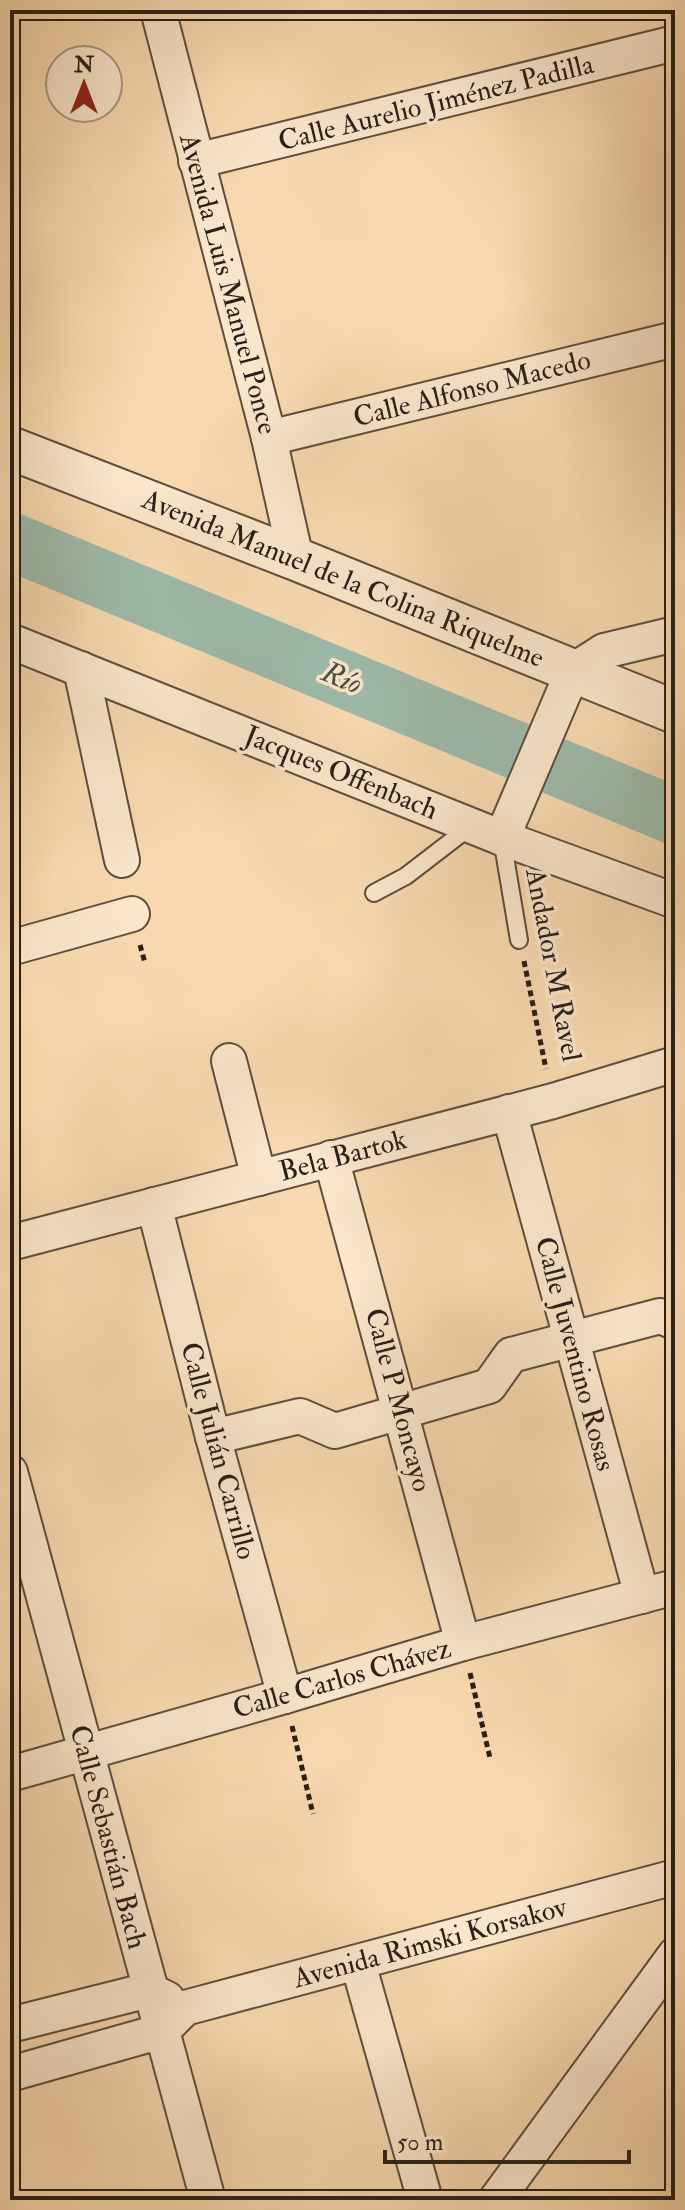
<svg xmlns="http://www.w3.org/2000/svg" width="685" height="2210" viewBox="0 0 685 2210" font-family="'IM FELL Double Pica',serif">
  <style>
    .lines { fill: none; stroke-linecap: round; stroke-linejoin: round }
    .river { stroke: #9dbaaa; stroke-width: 58 }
    .service-casing { stroke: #5c4e3d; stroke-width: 20 }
    .minor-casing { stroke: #5c4e3d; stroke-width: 38 }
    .tertiary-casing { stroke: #5c4e3d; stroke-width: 46 }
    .path { stroke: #281f17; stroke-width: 5; stroke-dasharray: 6 4; stroke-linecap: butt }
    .service { stroke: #fae6cb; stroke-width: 16 }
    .minor { stroke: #fae6cb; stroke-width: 34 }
    .tertiary { stroke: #fae6cb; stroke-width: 42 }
    .labels { text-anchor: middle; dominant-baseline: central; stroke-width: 7; stroke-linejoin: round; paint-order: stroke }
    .street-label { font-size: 28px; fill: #281f17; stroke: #fae6cb }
    .water-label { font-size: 30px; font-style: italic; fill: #4b4e43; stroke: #fae6cb }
  </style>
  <rect width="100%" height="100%" fill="#f8d9af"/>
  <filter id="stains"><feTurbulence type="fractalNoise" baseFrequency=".0025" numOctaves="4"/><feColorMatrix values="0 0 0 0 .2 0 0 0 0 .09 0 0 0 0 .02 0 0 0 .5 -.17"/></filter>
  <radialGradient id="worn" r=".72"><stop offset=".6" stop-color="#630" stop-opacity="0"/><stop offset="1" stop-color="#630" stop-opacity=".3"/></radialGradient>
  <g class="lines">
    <path class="river" d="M10,541L675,816"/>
    <defs>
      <g id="service">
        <path d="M502,839L519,940"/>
        <path d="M374,893L406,876L471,826"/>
      </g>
      <g id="minor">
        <path d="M158,10L269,438L296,559"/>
        <path d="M196,161L675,43"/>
        <path d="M269,438L675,339"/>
        <path d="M10,641L502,838L675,901"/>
        <path d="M81,669L122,860"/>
        <path d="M502,838L573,671L604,651L675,634"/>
        <path d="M10,948L132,914"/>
        <path d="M229,1061L259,1178"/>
        <path d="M509,1112L642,1596"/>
        <path d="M331,1158L463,1643"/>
        <path d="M154,1205L213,1437L285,1696"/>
        <path d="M10,1243L553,1101L675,1064"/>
        <path d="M213,1437L300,1416L335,1431L489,1386L511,1355L660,1316L675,1322"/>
        <path d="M10,1472L208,2200"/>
        <path d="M10,1774L285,1696L463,1643L675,1587"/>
        <path d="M358,1963L425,2200"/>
        <path d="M10,2025L149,1990L167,1999"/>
        <path d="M10,2074L162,2031L185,2008L675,1877"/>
        <path d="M496,2200L675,1955"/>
      </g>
      <path id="tertiary" d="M10,448L296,559L675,712"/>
    </defs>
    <use href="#service" class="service-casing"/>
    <use href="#minor" class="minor-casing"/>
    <use href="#tertiary" class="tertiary-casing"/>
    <g class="path">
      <path d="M140,945L145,963"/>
      <path d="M524,961L546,1069"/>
      <path d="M470,1673L490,1758"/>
      <path d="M292,1726L313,1814"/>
    </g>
    <use href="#service" class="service"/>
    <use href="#minor" class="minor"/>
    <use href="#tertiary" class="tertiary"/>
  </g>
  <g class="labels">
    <g class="street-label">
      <text transform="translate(436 103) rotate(-14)">Calle Aurelio Jiménez Padilla</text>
      <text transform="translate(228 284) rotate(75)">Avenida Luis Manuel Ponce</text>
      <text transform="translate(472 389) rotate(-14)">Calle Alfonso Macedo</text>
      <text transform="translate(343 579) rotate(22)">Avenida Manuel de la Colina Riquelme</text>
      <text transform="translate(341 773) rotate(22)">Jacques Offenbach</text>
      <text transform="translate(553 965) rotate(79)">Andador M Ravel</text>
      <text transform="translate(343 1156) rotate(-15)">Bela Bartok</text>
      <text transform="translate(575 1354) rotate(75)">Calle Juventino Rosas</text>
      <text transform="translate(398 1400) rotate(75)">Calle P Moncayo</text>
      <text transform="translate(218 1451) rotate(75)">Calle Julián Carrillo</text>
      <text transform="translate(342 1679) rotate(-16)">Calle Carlos Chávez</text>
      <text transform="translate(108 1837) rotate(75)">Calle Sebastián Bach</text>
      <text transform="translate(430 1943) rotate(-15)">Avenida Rimski Korsakov</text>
    </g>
    <g class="water-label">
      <text transform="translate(342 678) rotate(22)">Río</text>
    </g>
  </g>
  <rect width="685" height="2210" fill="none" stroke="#f8d9af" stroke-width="40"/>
  <rect x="12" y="12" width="661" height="2186" fill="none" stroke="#281f17" stroke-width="4"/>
  <rect x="20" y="20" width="645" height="2170" fill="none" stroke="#281f17" stroke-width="2"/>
  <g transform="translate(84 84)"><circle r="38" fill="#fae6cb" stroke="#a69683" stroke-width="2"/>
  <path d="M0-6L14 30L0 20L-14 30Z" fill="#8f2418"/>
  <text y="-12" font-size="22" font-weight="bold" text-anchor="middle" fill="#281f17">N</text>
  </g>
  <path d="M385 2150v12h244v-12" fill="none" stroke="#281f17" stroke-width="4"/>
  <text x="397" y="2150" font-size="24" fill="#281f17" stroke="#fae6cb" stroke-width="6" paint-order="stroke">50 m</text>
  <rect width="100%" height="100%" filter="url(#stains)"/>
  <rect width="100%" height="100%" fill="url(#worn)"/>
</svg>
